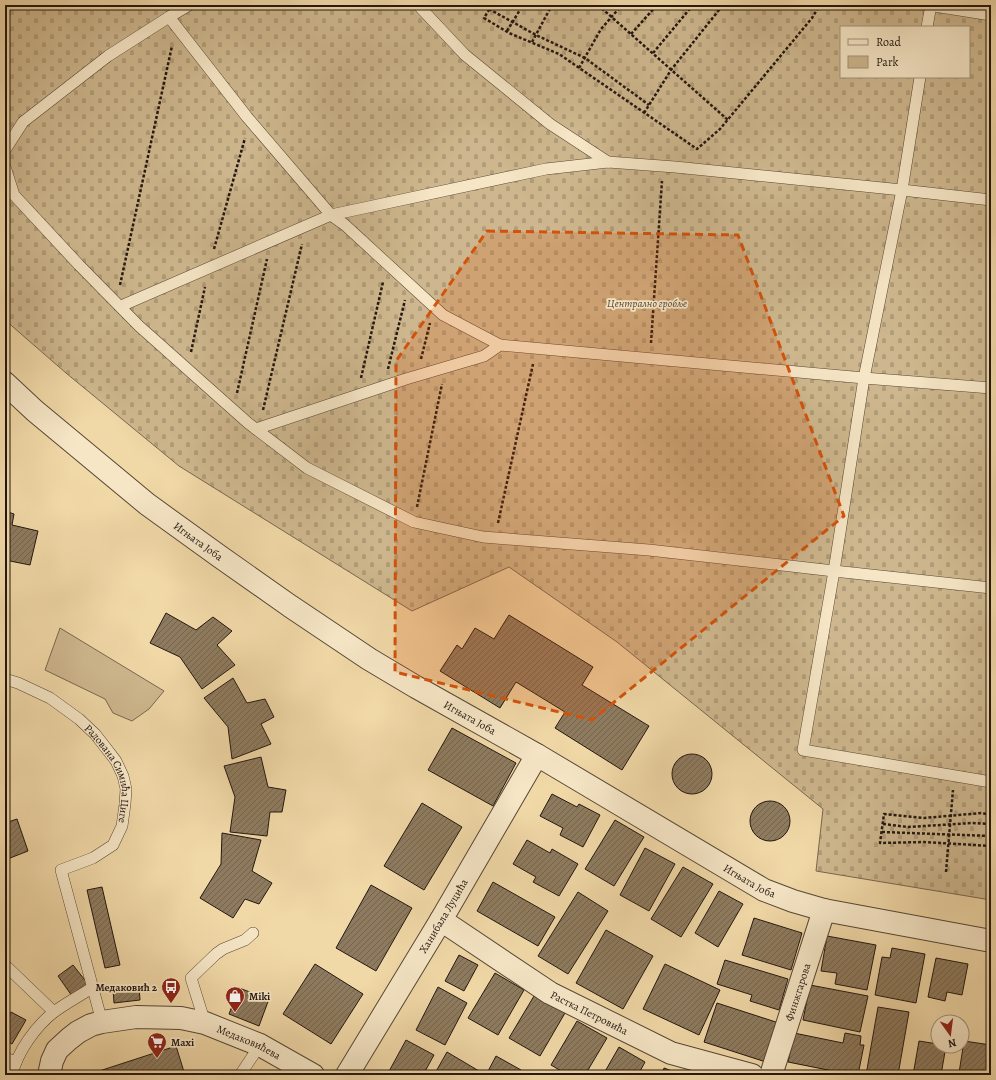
<svg xmlns="http://www.w3.org/2000/svg" width="996" height="1080" viewBox="0 0 996 1080" font-family="Alegreya,serif">
  <style>
    .cemetery { fill: url(#cemetery-stones); stroke: #786750; fill-rule: evenodd }
    .park { fill: #ceb78e; stroke: #786750 }
    .building { fill: url(#building-hatch); stroke: #231711 }
    .lines { fill: none; stroke-linecap: round; stroke-linejoin: round }
    .service-casing { stroke: #564736; stroke-width: 12 }
    .minor-casing { stroke: #564736; stroke-width: 24 }
    .path { stroke: #231711; stroke-width: 2.5; stroke-dasharray: 3 2; stroke-linecap: butt }
    .service { stroke: #f6e6c6; stroke-width: 11 }
    .minor { stroke: #f6e6c6; stroke-width: 22 }
    .marked { fill: #d4520c; fill-opacity: 0.2; stroke: #d4520c; stroke-width: 3; stroke-dasharray: 8 5; stroke-linejoin: round }
    .labels { text-anchor: middle; dominant-baseline: central; stroke-width: 3.5; stroke-linejoin: round; paint-order: stroke }
    .park-label { font-size: 11px; font-style: italic; fill: #564736; stroke: #f6e6c6 }
    .street-label { font-size: 11px; fill: #231711; stroke: #f6e6c6 }
    .poi-label { font-size: 11px; font-weight: bold; fill: #231711; stroke: #f6e6c6; text-anchor: start }
  </style>
  <defs>
    <pattern id="cemetery-stones" width="16" height="16" patternUnits="userSpaceOnUse"><rect width="16" height="16" fill="#ceb78e"/><path d="M2 7V4a2 2 0 0 1 4 0v3zM10 15v-3a2 2 0 0 1 4 0v3z" fill="#b19d79"/></pattern>
    <pattern id="building-hatch" width="6" height="6" patternUnits="userSpaceOnUse"><rect width="6" height="6" fill="#8e7b5f"/><path d="M-1 1l2-2M0 6l6-6M5 7l2-2" fill="none" stroke="#74644d"/></pattern>
  </defs>
  <rect width="100%" height="100%" fill="#f1d8a7"/>
  <filter id="stains"><feTurbulence type="fractalNoise" baseFrequency=".005" numOctaves="4"/><feColorMatrix values="0 0 0 0 .2 0 0 0 0 .09 0 0 0 0 .02 0 0 0 .5 -.17"/></filter>
  <radialGradient id="worn" r=".72"><stop offset=".6" stop-color="#630" stop-opacity="0"/><stop offset="1" stop-color="#630" stop-opacity=".3"/></radialGradient>
  <path class="cemetery" d="M5,5H991V900L816,871L823,809L617,642L509,567L412,611L179,466L66,373L5,320ZM841,27H969V77H841Z"/>
  <path class="park" d="M60,628L164,691L149,709L132,721L113,713L105,699L45,670Z"/>
  <g class="building">
    <path d="M5,511L14,514L12,525L38,531L30,565L5,560Z"/>
    <path d="M166,613L196,630L213,617L232,631L217,645L235,665L202,689L180,657L150,643Z"/>
    <path d="M509,615L593,667L582,685L649,726L622,770L555,728L565,712L516,682L500,708L440,671L457,645L462,649L475,628L494,639Z"/>
    <path d="M233,678L247,703L265,699L274,717L261,724L271,744L232,759L228,727L204,698Z"/>
    <path d="M452,728L516,763L493,806L428,770Z"/>
    <circle cx="692" cy="774" r="20"/>
    <path d="M261,757L268,787L286,790L282,812H270L267,836L230,832L235,797L224,766Z"/>
    <path d="M552,794L577,807L579,804L600,815L583,847L560,835L563,828L540,816Z"/>
    <circle cx="770" cy="821" r="20"/>
    <path d="M422,803L462,827L424,890L384,866Z"/>
    <path d="M17,819L28,851L5,860V823Z"/>
    <path d="M615,820L644,837L614,886L585,869Z"/>
    <path d="M222,833L261,840L252,871L272,883L259,904L245,899L233,918L200,898L221,864Z"/>
    <path d="M527,840L550,853L552,849L578,864L559,896L533,882L536,877L513,864Z"/>
    <path d="M645,848L675,864L649,911L620,895Z"/>
    <path d="M683,867L713,884L681,937L651,919Z"/>
    <path d="M493,882L555,917L538,946L477,911Z"/>
    <path d="M371,885L412,908L376,971L336,948Z"/>
    <path d="M102,887L120,965L105,968L87,890Z"/>
    <path d="M719,891L743,904L718,947L695,933Z"/>
    <path d="M578,892L608,911L568,974L538,956Z"/>
    <path d="M754,918L802,933L791,970L742,955Z"/>
    <path d="M606,930L653,956L623,1009L576,983Z"/>
    <path d="M827,936L876,945L867,990L835,984L837,973L821,971Z"/>
    <path d="M892,948L925,954L916,1003L875,995L882,957L890,958Z"/>
    <path d="M459,955L478,965L464,991L445,981Z"/>
    <path d="M936,958L968,964L962,995L947,992L945,1001L928,997Z"/>
    <path d="M725,960L788,979L779,1010L750,1001L752,995L717,984Z"/>
    <path d="M315,964L363,994L331,1044L283,1014Z"/>
    <path d="M665,964L720,990L699,1035L643,1009Z"/>
    <path d="M73,965L88,984L72,996L58,976Z"/>
    <path d="M495,973L524,990L498,1035L468,1018Z"/>
    <path d="M810,985L868,996L860,1032L803,1020Z"/>
    <path d="M139,986L140,1000L114,1003L113,989Z"/>
    <path d="M438,987L467,1003L445,1045L416,1030Z"/>
    <path d="M239,988L269,999L259,1026L229,1014Z"/>
    <path d="M534,996L565,1013L540,1056L509,1038Z"/>
    <path d="M717,1003L782,1024L769,1063L704,1042Z"/>
    <path d="M878,1007L909,1012L898,1075H866Z"/>
    <path d="M11,1012L26,1020L12,1044L5,1040V1022Z"/>
    <path d="M577,1021L607,1038L585,1075H568L551,1065Z"/>
    <path d="M794,1033L843,1043L845,1033L861,1036L860,1045H864L858,1075H843V1073L788,1062Z"/>
    <path d="M406,1040L434,1055L423,1075H387Z"/>
    <path d="M919,1041L938,1044V1046H946L941,1075H913Z"/>
    <path d="M964,1041L991,1045L986,1075H975L959,1073Z"/>
    <path d="M176,1046L185,1075H94L93,1073Z"/>
    <path d="M619,1047L645,1062L638,1075H603Z"/>
    <path d="M447,1052L479,1071L476,1075H434Z"/>
    <path d="M496,1056L521,1070L518,1075H486Z"/>
    <path d="M664,1068L683,1075H662Z"/>
  </g>
  <g class="lines">
    <defs>
      <g id="service">
        <path d="M418,5L465,55L550,124L608,162"/>
        <path d="M928,5L991,15"/>
        <path d="M169,17L189,5"/>
        <path d="M927,27L931,5"/>
        <path d="M920,77L902,190L991,200"/>
        <path d="M5,150L23,122L108,56L169,17L247,117L331,215L345,225L443,315L500,345L484,356L406,379L256,429"/>
        <path d="M5,167L14,195L79,265L139,326L248,423L307,468L414,522L483,537L649,550L834,571L864,378L902,190L675,167L608,162L546,169L331,215L121,306"/>
        <path d="M500,345L864,378L991,388"/>
        <path d="M991,588L834,571L803,750L991,782"/>
        <path id="s1" d="M5,679L18,683L50,698L79,719L95,734L106,748L116,761L123,776L126,789L125,804L122,826L113,845L93,858L61,870L102,1022"/>
        <path d="M5,965L54,1012"/>
        <path d="M205,1023L191,978L216,954L223,949L245,940L253,933"/>
        <path d="M5,1058L16,1062"/>
        <path d="M12,1075C17,1052 36,1026 54,1012C66,1003 80,996 93,987"/>
        <path d="M240,1075L260,1045"/>
      </g>
      <g id="minor">
        <path id="s2" d="M5,383L35,411L147,504L219,556L290,606L369,659L416,687L537,755L764,890L793,901L824,910L991,941"/>
        <path id="s3" d="M441,920L550,993L671,1053L752,1075"/>
        <path id="s4" d="M49,1075L52,1061L57,1050L69,1039L78,1032L91,1025L102,1022L136,1017L181,1018L205,1023L260,1045L313,1075"/>
        <path id="s5" d="M347,1075L441,920L537,755"/>
        <path id="s6" d="M771,1075L824,910"/>
      </g>
    </defs>
    <use href="#service" class="service-casing"/>
    <use href="#minor" class="minor-casing"/>
    <g class="path">
      <path d="M492,5L484,18L509,33L559,54L697,149L720,129L812,18L820,5"/>
      <path d="M598,5L728,120"/>
      <path d="M489,9L536,35L585,58L649,105"/>
      <path d="M507,31L523,5"/>
      <path d="M631,34L657,5"/>
      <path d="M532,42L552,5"/>
      <path d="M653,53L693,5"/>
      <path d="M579,68L601,29L622,5"/>
      <path d="M644,113L671,70L723,5"/>
      <path d="M214,249L245,138"/>
      <path d="M120,285L172,46"/>
      <path d="M651,343L662,181"/>
      <path d="M191,352L205,287"/>
      <path d="M421,359L430,323"/>
      <path d="M388,369L405,300"/>
      <path d="M361,378L383,282"/>
      <path d="M237,393L267,259"/>
      <path d="M263,410L302,244"/>
      <path d="M417,507L442,384"/>
      <path d="M498,523L533,364"/>
      <path d="M991,815L982,813L924,818L884,814L880,843L924,842L991,846"/>
      <path d="M883,824L908,827L972,823L991,824"/>
      <path d="M882,832L991,836"/>
      <path d="M946,872L953,790"/>
      <path d="M988,883L991,852"/>
    </g>
    <use href="#service" class="service"/>
    <use href="#minor" class="minor"/>
  </g>
  <path class="marked" d="M487,231L738,235L844,516L592,720L395,672L396,361Z"/>
  <defs>
    <symbol id="bus-pin" viewBox="-11 -11 22 30"><path d="M0 17L-7.5 6A9.5 9.5 0 1 1 7.5 6Z" fill="#8f2418" stroke="#f6e6c6"/><path d="M-5-6H5V4H4V6H2V4H-2V6H-4V4H-5ZM-3.5-4V0h7V-4ZM-3.5 1.2v1.5H-2V1.2ZM2 1.2v1.5H3.5V1.2Z" fill="#fff"/></symbol>
    <symbol id="shop-pin" viewBox="-11 -11 22 30"><path d="M0 17L-7.5 6A9.5 9.5 0 1 1 7.5 6Z" fill="#8f2418" stroke="#f6e6c6"/><path d="M-5-2.5h2.3a2.7 3.5 0 0 1 5.4 0H5L5.5 6h-11ZM-1.5-2.5h3a1.5 2.3 0 0 0-3 0Z" fill="#fff"/></symbol>
    <symbol id="supermarket-pin" viewBox="-11 -11 22 30"><path d="M0 17L-7.5 6A9.5 9.5 0 1 1 7.5 6Z" fill="#8f2418" stroke="#f6e6c6"/><path d="M-6-5.5h2.5l.6 2H6L4.5 2H-2.5L-4.4-4H-6ZM-1.5 3.2a1.3 1.3 0 1 0 .1 0ZM3 3.2a1.3 1.3 0 1 0 .1 0Z" fill="#fff"/></symbol>
  </defs>
  <g fill-rule="evenodd">
    <use href="#bus-pin" x="160" y="976" width="22" height="30"/>
    <use href="#shop-pin" x="224" y="985" width="22" height="30"/>
    <use href="#supermarket-pin" x="146" y="1031" width="22" height="30"/>
  </g>
  <g class="labels">
    <g class="park-label">
      <text x="647" y="303">Централно гробље</text>
    </g>
    <g class="street-label">
      <text stroke="none"><textPath href="#s2" startOffset="250">Игњата Јоба</textPath></text>
      <text stroke="none"><textPath href="#s2" startOffset="574">Игњата Јоба</textPath></text>
      <text stroke="none"><textPath href="#s1" startOffset="150">Радована Симића Циге</textPath></text>
      <text stroke="none"><textPath href="#s2" startOffset="898">Игњата Јоба</textPath></text>
      <text stroke="none"><textPath href="#s5" startOffset="186">Ханибала Луцића</textPath></text>
      <text stroke="none"><textPath href="#s6" startOffset="87">Финжгарова</textPath></text>
      <text stroke="none"><textPath href="#s3" startOffset="175">Растка Петровића</textPath></text>
      <text stroke="none"><textPath href="#s4" startOffset="232">Медаковићева</textPath></text>
    </g>
    <g class="poi-label">
      <text x="157" y="987" text-anchor="end">Медаковић 2</text>
      <text x="249" y="996">Miki</text>
      <text x="171" y="1042">Maxi</text>
    </g>
  </g>
  <rect width="996" height="1080" fill="none" stroke="#f1d8a7" stroke-width="20"/>
  <rect x="6" y="6" width="984" height="1068" fill="none" stroke="#231711" stroke-width="2"/>
  <rect x="10" y="10" width="976" height="1060" fill="none" stroke="#231711"/>
  <rect x="840" y="26" width="130" height="52" fill="#f6e6c6" stroke="#a2937e"/>
  <rect x="848" y="39" width="20" height="6" fill="#f6e6c6" stroke="#a2937e"/>
  <text x="876" y="46" font-size="12" fill="#231711">Road</text>
  <rect x="848" y="56" width="20" height="12" fill="#ceb78e" stroke="#a2937e"/>
  <text x="876" y="66" font-size="12" fill="#231711">Park</text>
  <g transform="translate(950 1034) rotate(166)"><circle r="19" fill="#f6e6c6" stroke="#a2937e"/>
  <path d="M0-3L7 15L0 10L-7 15Z" fill="#8f2418"/>
  <text y="-6" font-size="11" font-weight="bold" text-anchor="middle" fill="#231711">N</text>
  </g>
  <rect width="100%" height="100%" filter="url(#stains)"/>
  <rect width="100%" height="100%" fill="url(#worn)"/>
</svg>
